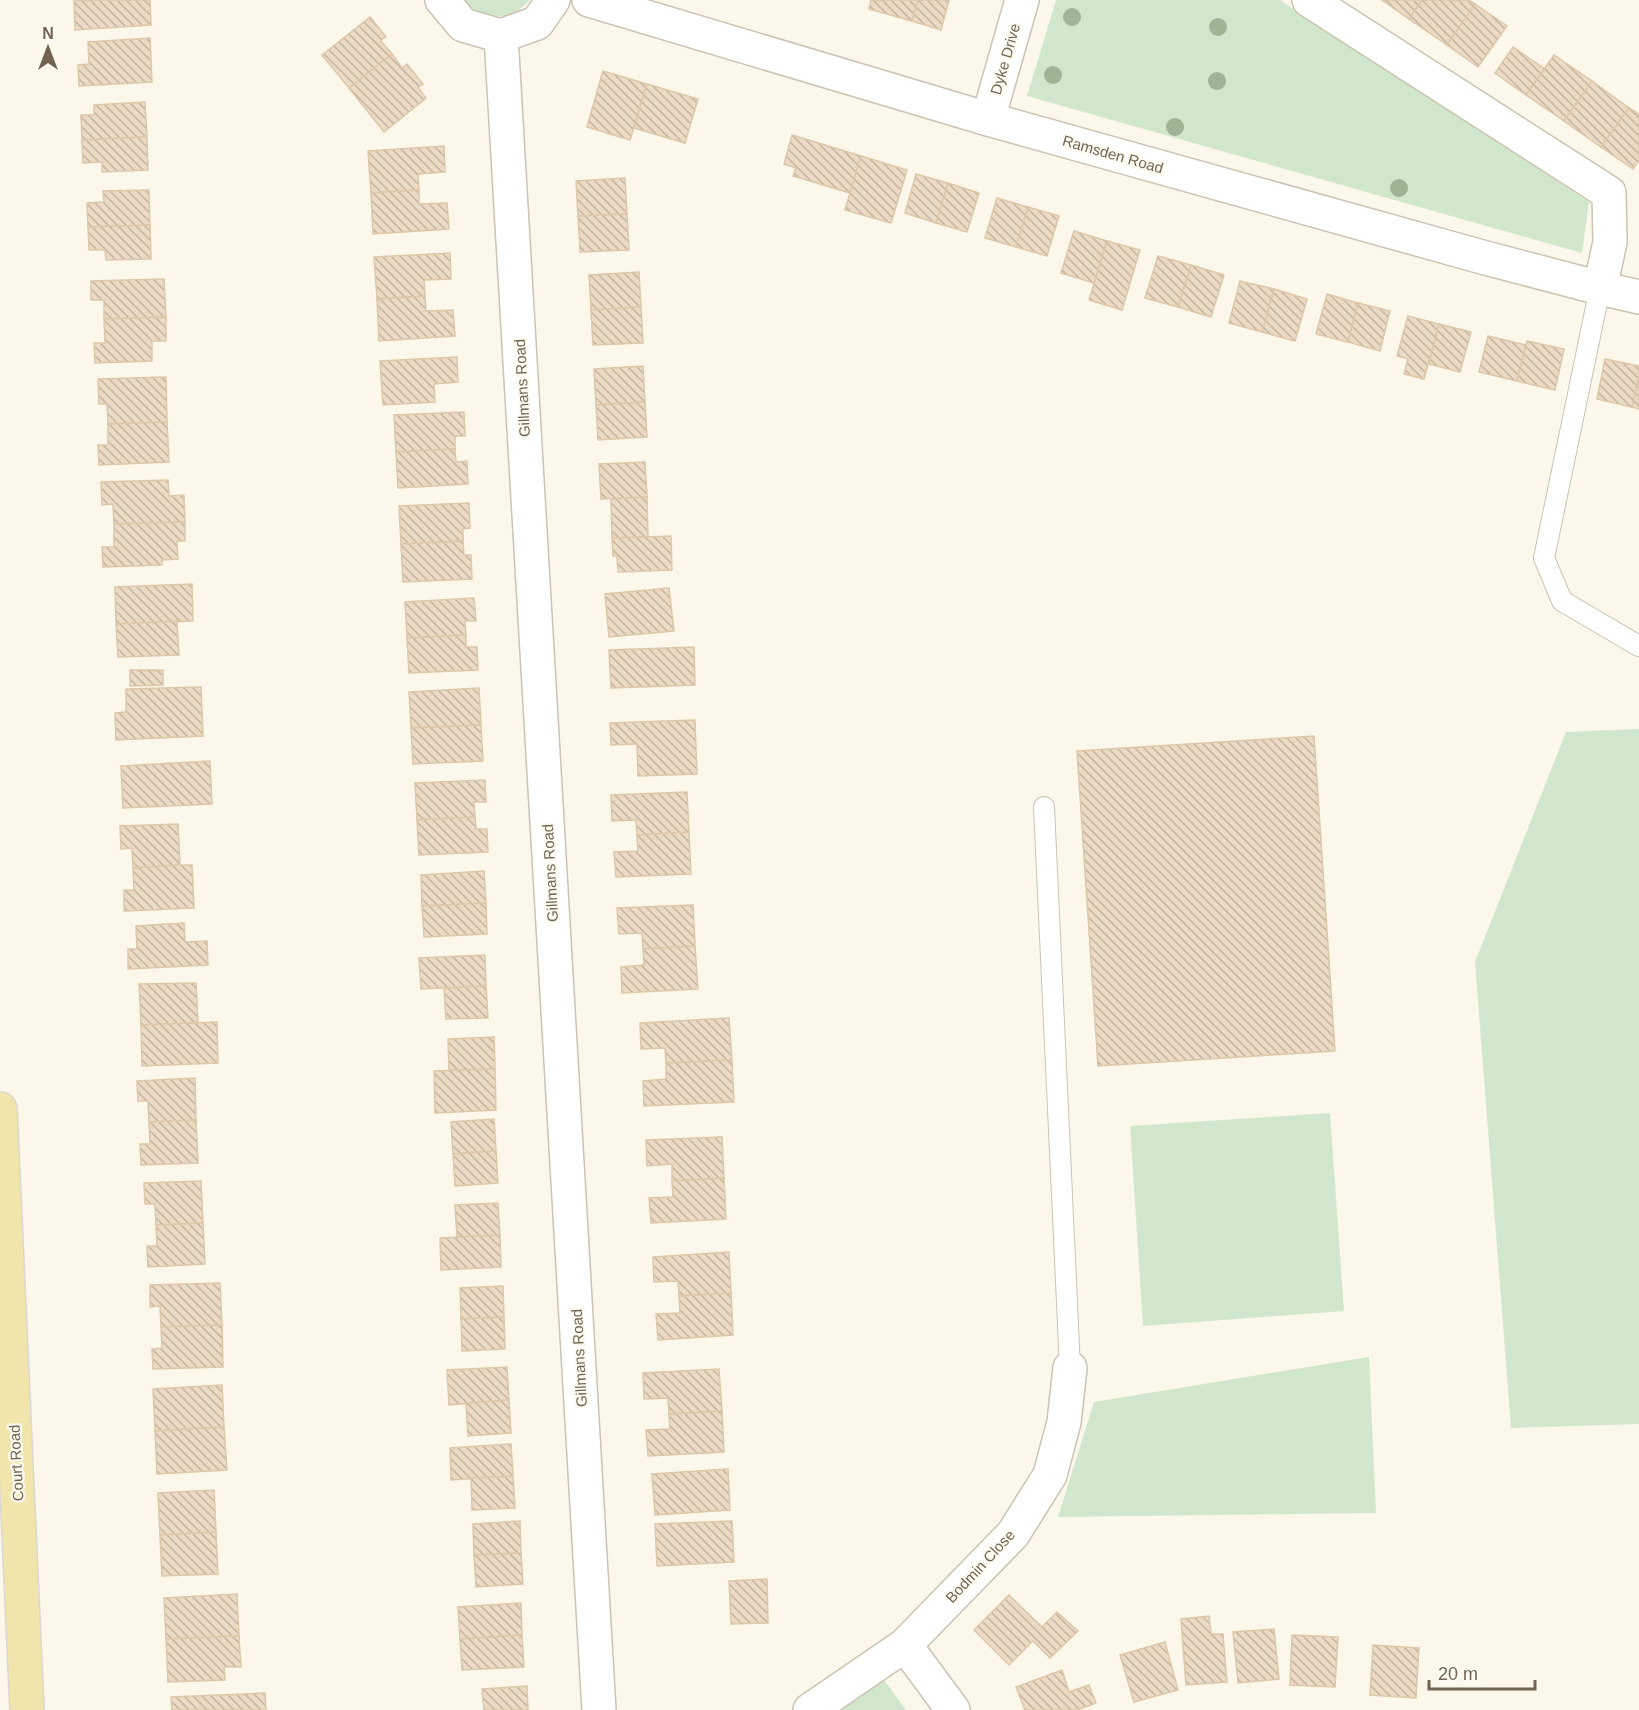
<svg xmlns="http://www.w3.org/2000/svg" width="1639" height="1710" viewBox="0 0 1639 1710" font-family="Arial,sans-serif">
  <style>
    .green { fill: #d1e7cb }
    .building { fill: url(#building-back-hatch); stroke: #dec7a8; stroke-width: 1.5 }
    .lines { fill: none; stroke-linecap: round; stroke-linejoin: round }
    .service-casing { stroke: #ccc3b2; stroke-width: 22 }
    .minor-casing { stroke: #ccc3b2; stroke-width: 36 }
    .primary-casing { stroke: #dbd7d2; stroke-width: 36 }
    .service { stroke: #fff; stroke-width: 20 }
    .minor { stroke: #fff; stroke-width: 33 }
    .primary { stroke: #f1e5ac; stroke-width: 33 }
    .tree { fill: #9eb494 }
    .labels { text-anchor: middle; dominant-baseline: central; stroke-width: 4.5; stroke-linejoin: round; paint-order: stroke }
    .street-label { font-size: 15px; fill: #736451; stroke: #fdfbf1 }
  </style>
  <defs>
    <pattern id="building-back-hatch" width="6" height="6" patternUnits="userSpaceOnUse" patternTransform="scale(1.5)"><rect width="6" height="6" fill="#ebdbc4"/><path d="M-1 5l2 2M0 0l6 6M5-1l2 2" fill="none" stroke="#c3b5a2"/></pattern>
  </defs>
  <rect width="100%" height="100%" fill="#fbf8eb"/>
  <g class="green">
    <path d="M464,0H530L511,17L477,14Z"/>
    <path d="M1056,0H1280L1589,202L1582,253L1027,96Z"/>
    <path d="M1639,729V1424L1511,1428L1475,962L1566,732Z"/>
    <path d="M1330,1113L1344,1311L1143,1326L1130,1126Z"/>
    <path d="M1369,1357L1376,1513L1058,1517L1094,1402Z"/>
    <path d="M884,1680L906,1710H837Z"/>
  </g>
  <g class="building">
    <path d="M74,0H150L151,25L75,30Z"/>
    <path d="M871,0H918L912,21L869,9Z"/>
    <path d="M918,0H949L941,30L912,21Z"/>
    <path d="M1382,0H1422L1409,19Z"/>
    <path d="M1422,0H1469L1475,4L1447,45L1409,19Z"/>
    <path d="M1475,4L1507,26L1478,67L1447,45Z"/>
    <path d="M370,17L386,37L380,40L392,54L349,88L322,55Z"/>
    <path d="M150,38L152,82L79,86L78,65L89,64L88,42Z"/>
    <path d="M1513,47L1545,69L1526,95L1495,73Z"/>
    <path d="M392,54L402,68L407,64L423,84L418,87L426,98L384,132L349,88Z"/>
    <path d="M1554,55L1592,81L1564,121L1526,95Z"/>
    <path d="M603,71L647,84L630,140L587,127Z"/>
    <path d="M1592,81L1629,108L1601,147L1564,121Z"/>
    <path d="M647,84L698,99L685,143L634,128Z"/>
    <path d="M145,102L147,137L82,140L81,115H94V105Z"/>
    <path d="M1629,108L1639,114V160L1633,169L1601,147Z"/>
    <path d="M792,135L861,156L850,193L793,176L796,168L784,164Z"/>
    <path d="M147,137L148,170L102,172V162L83,163L82,140Z"/>
    <path d="M444,146L445,172L418,174L419,190L371,193L368,151Z"/>
    <path d="M861,156L907,170L891,223L845,210Z"/>
    <path d="M916,174L948,183L936,223L905,213Z"/>
    <path d="M625,178L627,214L578,216L576,181Z"/>
    <path d="M948,183L979,193L967,232L936,223Z"/>
    <path d="M149,190L150,225L88,227L87,203L104,202L103,191Z"/>
    <path d="M419,190V204L447,203L449,229L373,234L371,193Z"/>
    <path d="M997,198L1028,207L1016,247L985,238Z"/>
    <path d="M1028,207L1059,216L1047,256L1016,247Z"/>
    <path d="M627,214L629,250L580,252L578,216Z"/>
    <path d="M150,225L151,259L106,260L105,250H89L88,227Z"/>
    <path d="M1074,231L1107,241L1094,283L1061,273Z"/>
    <path d="M1107,241L1140,250L1122,310L1089,300Z"/>
    <path d="M450,253L451,279L424,280L425,296L377,299L374,257Z"/>
    <path d="M1158,256L1191,265L1178,307L1145,298Z"/>
    <path d="M1191,265L1224,275L1211,317L1178,307Z"/>
    <path d="M639,272L641,307L591,310L589,275Z"/>
    <path d="M164,279L166,317L104,319V300H91V281Z"/>
    <path d="M1240,281L1274,289L1262,332L1229,323Z"/>
    <path d="M1274,289L1307,299L1295,341L1262,332Z"/>
    <path d="M1327,294L1358,303L1348,342L1316,334Z"/>
    <path d="M425,296L426,311L453,310L455,336L379,341L377,299Z"/>
    <path d="M1358,303L1390,311L1380,351L1348,342Z"/>
    <path d="M641,307L643,343L593,345L591,310Z"/>
    <path d="M1408,316L1439,324L1424,379L1404,374L1408,359L1397,356Z"/>
    <path d="M166,317V341H152V361L95,363L94,343H105L104,319Z"/>
    <path d="M1439,324L1471,332L1460,372L1429,364Z"/>
    <path d="M1488,336L1526,345L1517,381L1479,372Z"/>
    <path d="M1527,341L1564,349L1555,390L1517,381Z"/>
    <path d="M457,357L458,382L434,384L435,402L383,405L380,361Z"/>
    <path d="M1605,359L1639,366V376L1632,407L1597,399Z"/>
    <path d="M643,366L645,402L596,405L594,369Z"/>
    <path d="M1639,376V409L1632,407Z"/>
    <path d="M166,377L167,422L108,424L107,404H99L98,379Z"/>
    <path d="M645,402L647,437L598,440L596,405Z"/>
    <path d="M464,412L465,436H455V449L396,452L394,415Z"/>
    <path d="M167,422L169,462L99,465L98,445H108V424Z"/>
    <path d="M455,449L456,462L467,461L468,484L398,488L396,452Z"/>
    <path d="M645,462L647,497L601,499L599,464Z"/>
    <path d="M168,480L169,496L184,495L185,522L114,524L113,504L102,505L101,482Z"/>
    <path d="M647,497L648,537L612,538L611,499Z"/>
    <path d="M469,503L470,528L463,529V541L401,544L399,506Z"/>
    <path d="M185,522V541H177L178,559L162,560V565L103,567L102,547H114V524Z"/>
    <path d="M671,536L672,570L618,572L617,556H613L612,538Z"/>
    <path d="M463,541L464,555H471L472,579L403,582L401,544Z"/>
    <path d="M192,584L193,621L116,624L115,587Z"/>
    <path d="M669,588L674,631L609,637L605,594Z"/>
    <path d="M474,598L476,621H465L466,635L407,638L405,602Z"/>
    <path d="M177,621L179,655L118,657L116,624Z"/>
    <path d="M466,635V647H477L478,670L409,673L407,638Z"/>
    <path d="M694,647L695,685L611,688L609,650Z"/>
    <path d="M130,670H163V685L130,686Z"/>
    <path d="M201,687L203,736L116,740L115,713L126,712V689Z"/>
    <path d="M479,688L481,725L411,728L409,692Z"/>
    <path d="M695,720L697,774L638,776L637,744L611,745L610,723Z"/>
    <path d="M481,725L483,761L413,764L411,728Z"/>
    <path d="M1314,736L1335,1051L1098,1066L1077,751Z"/>
    <path d="M210,761L212,804L123,808L121,766Z"/>
    <path d="M485,780L486,802H474L475,817L417,820L415,783Z"/>
    <path d="M687,792L689,832L637,835L636,820L612,821L611,795Z"/>
    <path d="M475,817L476,829H487L488,852L419,855L417,820Z"/>
    <path d="M178,824L180,865L133,868L132,848L121,849L120,826Z"/>
    <path d="M689,832L691,874L616,877L614,852L638,851L637,835Z"/>
    <path d="M180,865H192L194,908L124,911V890H134L133,868Z"/>
    <path d="M484,871L486,903L422,906L421,875Z"/>
    <path d="M486,903L487,934L424,937L422,906Z"/>
    <path d="M693,905L695,946L643,949L642,933L619,934L617,908Z"/>
    <path d="M184,923L185,942L207,941L208,965L128,969V949H137L136,926Z"/>
    <path d="M695,946L698,989L622,993L621,967L644,965L643,949Z"/>
    <path d="M485,955L486,986L421,989L419,958Z"/>
    <path d="M196,983L198,1023L141,1025L139,984Z"/>
    <path d="M486,986L488,1018L446,1019L444,988Z"/>
    <path d="M729,1018L732,1060L666,1063L665,1048L641,1049L640,1023Z"/>
    <path d="M217,1022L218,1063L142,1066L141,1025Z"/>
    <path d="M494,1037L495,1069L449,1070L448,1039Z"/>
    <path d="M732,1060L734,1102L644,1106L643,1081L666,1079V1063Z"/>
    <path d="M495,1069L496,1110L435,1113L434,1071Z"/>
    <path d="M195,1078L196,1120L149,1122L148,1101H138L137,1081Z"/>
    <path d="M494,1119L496,1151L453,1154L451,1122Z"/>
    <path d="M196,1120L198,1163L141,1165L140,1144H150L149,1122Z"/>
    <path d="M722,1137L724,1178L672,1181V1164L647,1166L646,1140Z"/>
    <path d="M496,1151L498,1183L455,1186L453,1154Z"/>
    <path d="M724,1178L726,1219L651,1223L649,1198L673,1197L672,1181Z"/>
    <path d="M201,1181L203,1223L156,1225L155,1204H145L144,1183Z"/>
    <path d="M498,1203L500,1235L457,1237L455,1205Z"/>
    <path d="M203,1223L205,1264L148,1267L147,1246H157L156,1225Z"/>
    <path d="M500,1235L501,1267L441,1270L440,1238Z"/>
    <path d="M729,1252L731,1293L679,1296L678,1281L654,1282L653,1257Z"/>
    <path d="M220,1283L222,1325L161,1327L160,1306L150,1307V1285Z"/>
    <path d="M503,1286L504,1317L461,1319L460,1288Z"/>
    <path d="M731,1293L733,1335L658,1340L656,1314L680,1313L679,1296Z"/>
    <path d="M504,1317L505,1349L462,1351L461,1319Z"/>
    <path d="M222,1325L223,1367L153,1369L152,1349L162,1348L161,1327Z"/>
    <path d="M507,1367L509,1400L449,1405L447,1370Z"/>
    <path d="M719,1369L722,1411L669,1414L668,1398L644,1399L643,1373Z"/>
    <path d="M222,1385L224,1427L155,1431L153,1389Z"/>
    <path d="M509,1400L511,1433L468,1436L466,1403Z"/>
    <path d="M722,1411L724,1452L648,1456L646,1430L670,1429L669,1414Z"/>
    <path d="M224,1427L227,1470L157,1474L155,1431Z"/>
    <path d="M511,1444L513,1476L451,1480L450,1448Z"/>
    <path d="M728,1469L730,1510L655,1515L652,1474Z"/>
    <path d="M513,1476L515,1508L472,1510L471,1478Z"/>
    <path d="M214,1490L216,1532L160,1535L158,1493Z"/>
    <path d="M520,1521L521,1553L474,1555L473,1524Z"/>
    <path d="M732,1521L734,1562L657,1566L655,1524Z"/>
    <path d="M216,1532L218,1574L162,1576L160,1535Z"/>
    <path d="M521,1553L523,1584L476,1587L474,1555Z"/>
    <path d="M767,1579L768,1623L731,1624L729,1581Z"/>
    <path d="M237,1594L239,1636L166,1639L164,1598Z"/>
    <path d="M1009,1595L1042,1627L1057,1612L1078,1631L1050,1658L1033,1641L1009,1665L974,1630Z"/>
    <path d="M521,1603L522,1635L460,1639L458,1607Z"/>
    <path d="M1209,1616L1211,1634H1223L1227,1682L1186,1685L1181,1619Z"/>
    <path d="M1274,1629L1279,1679L1238,1683L1233,1632Z"/>
    <path d="M522,1635L524,1667L462,1670L460,1639Z"/>
    <path d="M1292,1635L1338,1637L1335,1687L1290,1685Z"/>
    <path d="M239,1636L241,1667H224L225,1680L168,1682L166,1639Z"/>
    <path d="M1165,1642L1178,1690L1134,1702L1120,1655Z"/>
    <path d="M1373,1645L1419,1648L1416,1698L1370,1695Z"/>
    <path d="M1062,1670L1069,1692L1089,1685L1096,1703L1077,1710H1025L1016,1687Z"/>
    <path d="M527,1686L528,1710H484L482,1689Z"/>
    <path d="M265,1693L266,1710H172L171,1697Z"/>
  </g>
  <g class="lines">
    <defs>
      <g id="service">
        <path d="M1600,288L1544,558L1562,601L1639,646"/>
        <path d="M1044,807L1070,1368"/>
      </g>
      <g id="minor">
        <path d="M442,0L463,25L501,36L537,23L553,0"/>
        <path d="M589,0L988,119L1482,257L1600,288L1639,297"/>
        <path d="M1309,0L1609,193L1610,242L1600,288"/>
        <path d="M501,36L599,1710"/>
        <path d="M988,119L1022,0"/>
        <path d="M905,1645L953,1710"/>
        <path d="M810,1710L905,1645L1013,1534L1050,1475L1064,1422L1070,1368"/>
      </g>
      <path id="primary" d="M0,1109L27,1710"/>
    </defs>
    <use href="#service" class="service-casing"/>
    <use href="#minor" class="minor-casing"/>
    <use href="#primary" class="primary-casing"/>
    <use href="#service" class="service"/>
    <use href="#minor" class="minor"/>
    <use href="#primary" class="primary"/>
  </g>
  <g class="tree">
    <circle cx="1072" cy="17" r="9"/>
    <circle cx="1218" cy="27" r="9"/>
    <circle cx="1053" cy="75" r="9"/>
    <circle cx="1217" cy="81" r="9"/>
    <circle cx="1175" cy="127" r="9"/>
    <circle cx="1399" cy="188" r="9"/>
  </g>
  <g class="labels">
    <g class="street-label">
      <text transform="translate(1005 59) rotate(-74)">Dyke Drive</text>
      <text transform="translate(1113 154) rotate(16)">Ramsden Road</text>
      <text transform="translate(522 388) rotate(-93)">Gillmans Road</text>
      <text transform="translate(550 873) rotate(-93)">Gillmans Road</text>
      <text transform="translate(579 1358) rotate(-93)">Gillmans Road</text>
      <text transform="translate(16 1463) rotate(-93)">Court Road</text>
      <text transform="translate(980 1566) rotate(-47)">Bodmin Close</text>
    </g>
  </g>
  <g transform="translate(48 48)" stroke="#fdfbf1" stroke-width="4.5" paint-order="stroke">
  <path d="M0-4.5L10 22L0 15L-10 22Z" fill="#736451"/>
  <text y="-9" font-size="16" font-weight="bold" text-anchor="middle" fill="#736451">N</text>
  </g>
  <path d="M1429 1680v9h106v-9" fill="none" stroke="#736451" stroke-width="3"/>
  <text x="1438" y="1680" font-size="18" fill="#736451" stroke="#fdfbf1" stroke-width="4.5" paint-order="stroke">20 m</text>
</svg>
